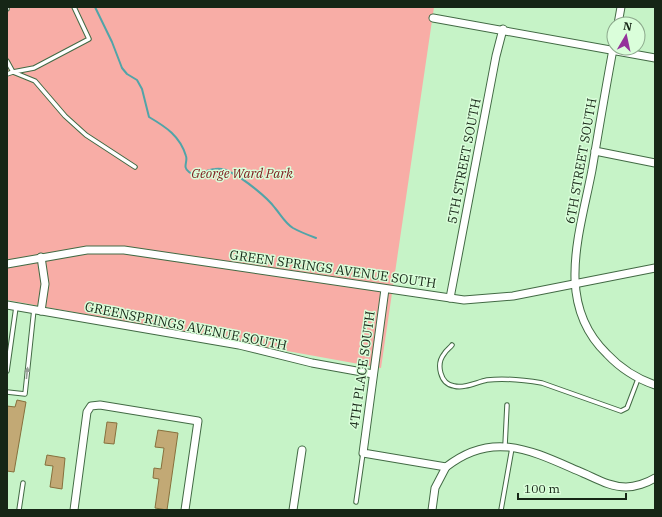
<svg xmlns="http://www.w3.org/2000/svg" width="662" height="517" viewBox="0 0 662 517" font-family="'IBM Plex Serif',serif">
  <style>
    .green { fill: #f8ada6 }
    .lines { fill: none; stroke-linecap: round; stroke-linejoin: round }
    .stream { stroke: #51a4a8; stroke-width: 2 }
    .building { fill: #c2a975; stroke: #87703d }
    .lane-casing { stroke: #426a44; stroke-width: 5.5 }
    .street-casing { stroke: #426a44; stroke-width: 9 }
    .lane { stroke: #fff; stroke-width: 3.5 }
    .street { stroke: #fff; stroke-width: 7 }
    .oneway { fill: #969d96 }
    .labels { text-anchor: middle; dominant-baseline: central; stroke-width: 3; stroke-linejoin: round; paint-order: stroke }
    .street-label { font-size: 13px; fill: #162616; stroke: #dafeda }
    .park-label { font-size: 13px; font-style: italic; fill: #7b181b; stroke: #dafeda }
  </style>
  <rect width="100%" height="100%" fill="#c6f3c7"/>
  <path class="green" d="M7,7H434L381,368L7,300Z"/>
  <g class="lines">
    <path class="stream" d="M95,7L112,42L122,68L127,74L137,80L142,89L149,117C166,127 180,136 186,156C188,162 182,167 189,172C197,179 206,169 215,169C221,168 227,170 232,173C244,179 267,197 275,208C281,215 285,223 293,228C300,232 308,235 316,238"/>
  </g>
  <g class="building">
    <path d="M17,400L26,402L14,472L7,471V406L15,407Z"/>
    <path d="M107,422L117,423L114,444L104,443Z"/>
    <path d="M158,430L178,433L167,510L155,508L159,479L153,478L154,468L161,469L164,448L155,447Z"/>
    <path d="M47,455L65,458L62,489L50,487L53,466L45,465Z"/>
  </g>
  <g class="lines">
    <defs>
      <g id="lane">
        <path d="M7,9V7"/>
        <path d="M7,61L13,72L34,68L89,39L74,7"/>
        <path d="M7,74L13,72L35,81L65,116L86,135L135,167"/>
        <path d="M452,345C450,348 446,350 444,354C436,364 440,384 454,386C464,389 477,382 487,380C505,378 524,380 542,383L621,411L627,408L638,379"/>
        <path d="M7,371L16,307"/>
        <path d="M7,392L25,394L34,309"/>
        <path d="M505,446L507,405"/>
        <path d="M356,502L363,453"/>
        <path d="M19,510L23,483"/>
        <path d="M501,510L512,448"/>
      </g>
      <g id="street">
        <path d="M433,18L655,58"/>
        <path d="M618,24L621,7"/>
        <path d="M614,44C606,86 599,128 592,170C580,233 554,303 607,354C621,369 635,378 655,385"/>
        <path d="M595,151L655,163"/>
        <path d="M41,257L45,284L41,311"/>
        <path d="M7,264L87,250H124L464,300L513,296L655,268"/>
        <path d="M385,289L363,453L446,467C494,429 534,452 583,473C597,479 610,487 626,487C635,487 647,483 655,478"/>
        <path d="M450,298L496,56L503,29"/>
        <path d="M7,305L239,345L312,363L373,374"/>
        <path d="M74,510L87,412L91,406L100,405L198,421L185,510"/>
        <path d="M293,510L302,450"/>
        <path d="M432,510L435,488L446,467"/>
      </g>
    </defs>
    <use href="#lane" class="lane-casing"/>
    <use href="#street" class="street-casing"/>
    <use href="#lane" class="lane"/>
    <use href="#street" class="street"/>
  </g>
  <defs><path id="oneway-solid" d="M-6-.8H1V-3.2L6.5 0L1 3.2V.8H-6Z"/></defs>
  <use class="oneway" href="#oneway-solid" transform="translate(27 373) rotate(-84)"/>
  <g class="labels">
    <g class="street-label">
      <text transform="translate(464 161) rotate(-79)">5TH STREET SOUTH</text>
      <text transform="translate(581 161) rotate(-80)">6TH STREET SOUTH</text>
      <text transform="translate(333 269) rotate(8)">GREEN SPRINGS AVENUE SOUTH</text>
      <text transform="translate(186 326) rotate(11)">GREENSPRINGS AVENUE SOUTH</text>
      <text transform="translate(362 370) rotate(-82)">4TH PLACE SOUTH</text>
    </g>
    <g class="park-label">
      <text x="242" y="173">George Ward Park</text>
    </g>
  </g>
  <rect width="662" height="517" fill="none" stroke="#162616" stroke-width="16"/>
  <g transform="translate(626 36) rotate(9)"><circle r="19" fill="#dafeda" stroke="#8ca88c"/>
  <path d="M0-3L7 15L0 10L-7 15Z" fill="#94339b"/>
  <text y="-6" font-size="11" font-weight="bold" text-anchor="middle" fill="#162616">N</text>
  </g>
  <path d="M518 493v6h108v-6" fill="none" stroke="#162616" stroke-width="2"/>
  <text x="524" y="493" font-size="12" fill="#162616" stroke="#dafeda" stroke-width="3" paint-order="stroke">100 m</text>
</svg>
